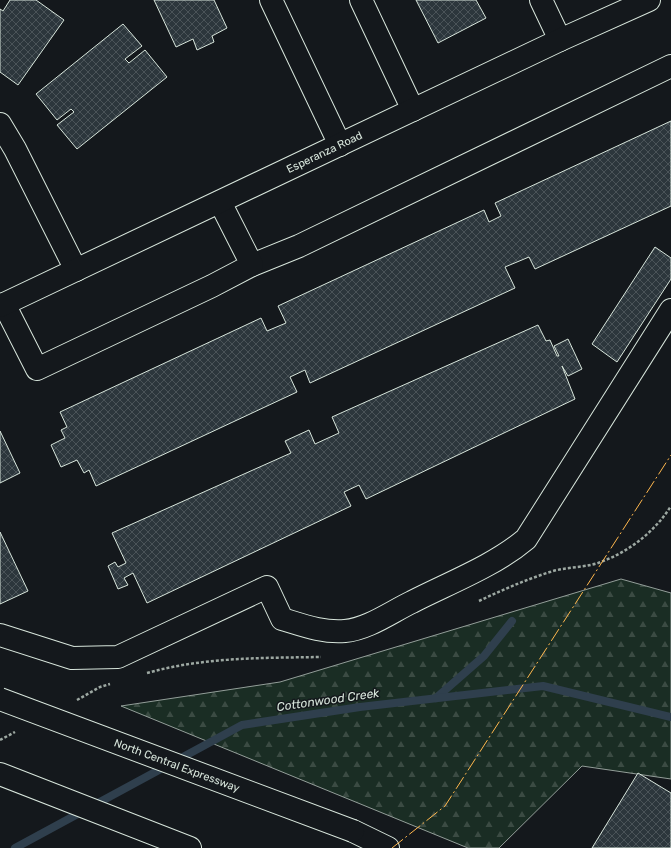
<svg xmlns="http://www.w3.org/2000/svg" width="671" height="848" viewBox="0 0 671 848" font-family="Rubik,sans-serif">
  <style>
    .forest { fill: url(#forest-firs); stroke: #939e99 }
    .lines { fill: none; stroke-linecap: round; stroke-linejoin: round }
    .stream { stroke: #2f3f4d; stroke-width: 8 }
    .building { fill: url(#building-cross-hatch); stroke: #d8e6dc }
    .minor-casing { stroke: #d8e6dc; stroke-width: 24 }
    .highway-casing { stroke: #d8e6dc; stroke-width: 24 }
    .path { stroke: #9da8a2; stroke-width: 2.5; stroke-dasharray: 3 2; stroke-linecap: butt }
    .minor { stroke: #14181c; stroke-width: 22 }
    .highway { stroke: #14181c; stroke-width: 22 }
    .major-bridge-casing { stroke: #d8e6dc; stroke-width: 24; stroke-linecap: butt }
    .major-bridge { stroke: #14181c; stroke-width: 22 }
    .power { stroke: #ffb74d; stroke-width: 1; stroke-dasharray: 14 3 2 3; stroke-linecap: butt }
    .labels { text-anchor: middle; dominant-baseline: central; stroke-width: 3; stroke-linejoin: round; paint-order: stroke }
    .street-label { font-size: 11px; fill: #d8e6dc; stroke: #14181c }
    .water-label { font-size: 12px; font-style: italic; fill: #d8e6dc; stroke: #14181c }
  </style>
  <defs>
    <pattern id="forest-firs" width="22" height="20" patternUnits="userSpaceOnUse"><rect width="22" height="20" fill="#1a2d24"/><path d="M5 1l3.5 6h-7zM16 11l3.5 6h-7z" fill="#3b4b43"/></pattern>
    <pattern id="building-cross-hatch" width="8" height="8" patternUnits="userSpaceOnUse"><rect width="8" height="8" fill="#2c363c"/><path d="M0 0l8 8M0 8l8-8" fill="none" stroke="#4a5358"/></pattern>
  </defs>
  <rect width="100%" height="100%" fill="#14181c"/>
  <path class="forest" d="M621,579L671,593V779L582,766L499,848H468L121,706L280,682Z"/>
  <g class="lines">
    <g class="stream">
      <path d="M436,698L484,656L512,621"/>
      <path d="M15,848L242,725L360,707L543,686L671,717"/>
    </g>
  </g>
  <g class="building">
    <path d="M10,0H36L64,20L18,85L0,72V9L3,11Z"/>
    <path d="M154,0H214L227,28L212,36L214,42L197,50L193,39L176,47Z"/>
    <path d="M416,0H476L486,18L438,43Z"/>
    <path d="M123,24L142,46L125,59L129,63L145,50L167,77L77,149L57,125L74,112L71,109L57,120L36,94Z"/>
    <path d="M671,121V206L535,269L529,257L505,267L515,288L310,383L305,370L290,377L297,392L96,486L89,470L84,473L77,460L61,467L51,445L65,438L61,430L67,427L60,412L261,318L267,331L286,323L278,306L484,210L489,222L501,216L495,203Z"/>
    <path d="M655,247L671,258V279L617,362L592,344Z"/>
    <path d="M538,325L546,341L550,340L557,356H559L554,346L568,339L582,369L568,376L562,366L575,399L366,499L359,485L344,492L351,506L147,603L133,573L124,578L128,585L118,589L108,566L115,562L118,567L126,563L112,533L291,453L285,441L309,430L315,444L339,433L332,417Z"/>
    <path d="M0,431L20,473L0,483Z"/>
    <path d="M0,532L28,591L0,604Z"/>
    <path d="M638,773L671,793V848H592Z"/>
  </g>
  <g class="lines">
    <defs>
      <g id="minor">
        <path d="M271,0L340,145"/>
        <path d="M361,0L413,110"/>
        <path d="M541,0L560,40"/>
        <path d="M0,124L15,149L76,270"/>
        <path d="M252,265L299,246L671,66"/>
        <path d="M4,304L37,369L212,286L252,265L220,202"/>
        <path id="s1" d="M0,306L560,40L649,0"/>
        <path d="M0,635L72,658L118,657L267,587L282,619C302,625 323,633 345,631C368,629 391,612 412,602C449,583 494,566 526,539L671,310"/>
      </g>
      <g id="highway">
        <path d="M0,774L190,848"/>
        <path d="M353,831L388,848"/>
      </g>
    </defs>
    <use href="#minor" class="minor-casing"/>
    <use href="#highway" class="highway-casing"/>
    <g class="path">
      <path d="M479,601C502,590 525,580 550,572C565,567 582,568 598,563C627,553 654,533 671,506"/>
      <path d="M147,673C204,657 263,658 321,657"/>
      <path d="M77,700L100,687L110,684"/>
      <path d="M0,740L15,732"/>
    </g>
    <use href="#minor" class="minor"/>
    <use href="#highway" class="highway"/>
    <defs>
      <g id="major-bridge">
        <path id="s2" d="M0,699L353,831"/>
      </g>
    </defs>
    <use href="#major-bridge" class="major-bridge-casing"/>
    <use href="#major-bridge" class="major-bridge"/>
    <path class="power" d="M392,848L445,806L671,455"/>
  </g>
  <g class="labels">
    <g class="street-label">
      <text stroke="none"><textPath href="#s1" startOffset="359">Esperanza Road</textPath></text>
      <text stroke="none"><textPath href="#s2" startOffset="189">North Central Expressway</textPath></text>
    </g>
    <g class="water-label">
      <text transform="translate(328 700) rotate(-8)">Cottonwood Creek</text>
    </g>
  </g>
</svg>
